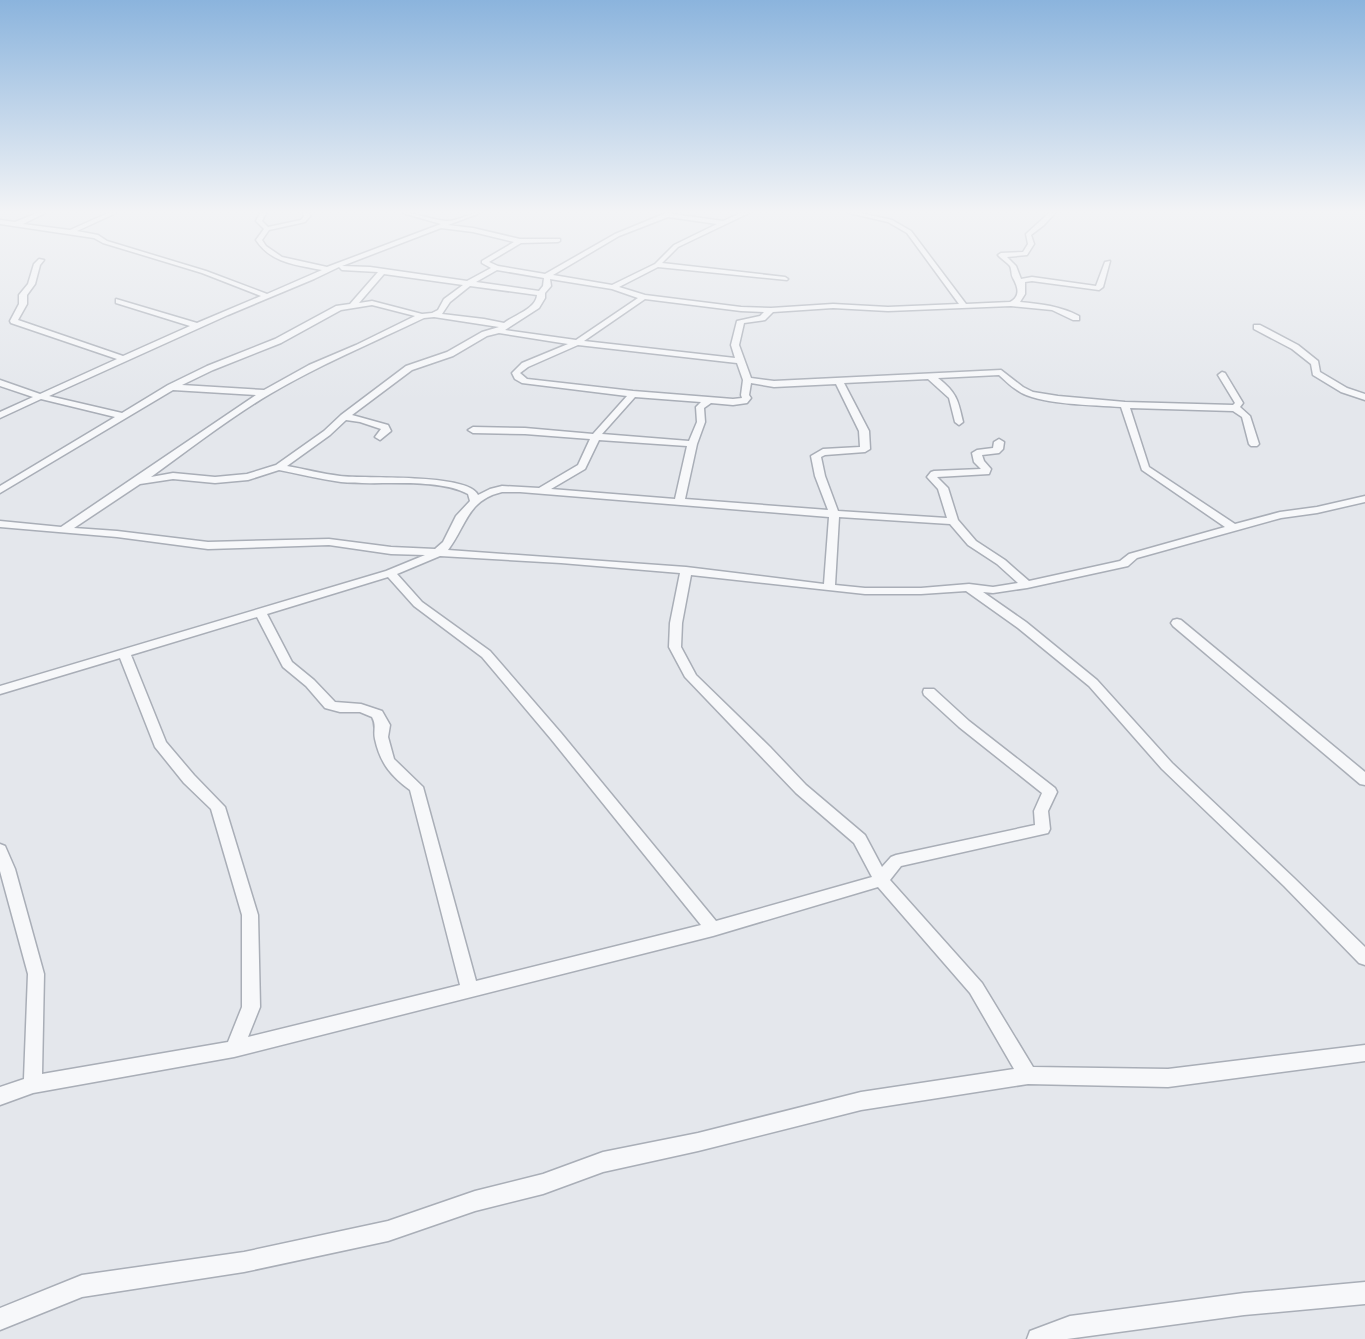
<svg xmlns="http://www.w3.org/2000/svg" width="1365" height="1339" viewBox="0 0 1365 1339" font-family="Ubuntu,sans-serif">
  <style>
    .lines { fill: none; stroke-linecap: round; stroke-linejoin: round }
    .minor-casing { stroke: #a9aeb7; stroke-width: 3 }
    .minor { fill: #f7f8fa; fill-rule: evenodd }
  </style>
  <rect width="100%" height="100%" fill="#e4e7ec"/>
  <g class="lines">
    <defs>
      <g id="minor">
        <path d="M37,213H45L23,224L70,230L108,213H116L77,231L98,235L107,241L206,271L267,294L322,270C296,265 271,263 256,240L264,229L256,221L260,213H266L262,221L268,227L301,220L304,216L303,213H309L310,216L305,222L269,230L262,240L266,246L282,257L327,267L441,224L403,213C418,213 431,220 446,221C457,222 468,213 480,213L448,225L473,228L520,239H560V241L558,242L521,243L489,262L498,266L545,274L615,234L666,213L723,221L741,213H749L678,247L662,263L785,277L788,279L787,280L658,267L619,287L645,295L741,307L771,308L833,304L888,307L959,304L907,233L888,222L849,213H860L892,220L911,231L966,304L1010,302C1021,296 1018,287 1013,278C1011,275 1012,270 1010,266C1007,262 1001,259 998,255L1001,253L1023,252L1028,244L1026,234L1049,213H1055L1044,225L1031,235L1034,244L1027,255L1007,257L1016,266L1021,279L1032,277L1096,286L1105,262L1110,261L1103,287L1099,290L1032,281L1025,282V294L1020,302C1041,304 1060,306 1079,316V320H1073L1052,310L1011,306L888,311L833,308L773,312L765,320L744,323L739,345L751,378L774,381L1001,370L1023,387L1033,392L1058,396L1125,402L1233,405L1235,403L1218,375L1222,372L1225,373L1243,403L1240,407L1250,416L1259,444L1257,446H1251L1249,444L1242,417L1233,411L1130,408L1149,467L1235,524L1280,512L1317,507L1365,496V502L1317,513L1281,518L1137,558L1128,566L1027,588L993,593L983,592L1026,622L1097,680L1172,763L1294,878L1365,947V965L1359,963L1284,886L1162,769L1089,686L1018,628L966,591L921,594H865L691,575L682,623L681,647L696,675L770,747L806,785L865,835L882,867L891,857L896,855L1035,825L1034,811L1042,793L959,727L924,695L923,692L924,689H934L969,721L1055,788L1057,792L1048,811L1050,829L1048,833L901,866L890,880L982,983L1033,1067L1168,1069L1365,1045V1061L1168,1087L1028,1084L861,1110L698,1151L603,1172L543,1194L475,1211L388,1241L244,1272L82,1297L0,1330V1308L82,1275L244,1252L388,1221L475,1191L543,1174L603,1152L698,1133L861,1092L1014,1069L970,993L878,887L713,936L234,1057L33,1093L0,1105V1087L24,1079L28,974L0,871V844L5,846L15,869L44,974L42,1074L228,1042L242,1007V915L211,809L184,783L155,747L120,658L0,694V686L386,571L425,555L391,554L329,545L208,549L117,537L0,527V521L61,527L256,395L173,390L0,493V486L115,417L41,399L0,418V412L33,397L0,386V380L40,394L117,359L11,323L10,321L19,304V295L28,284L34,264L39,259L44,260L40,265L35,284L27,295V304L18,320L123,356L190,326L116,303V299L197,323L261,296L202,273L103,243L94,238L0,224V220L15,222ZM668,217L717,224L674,245L655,264L612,285L553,275L619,236ZM441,228L473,232L514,242L482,261V263L491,268L467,281L370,267L342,266ZM339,267L342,270L378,272L350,304L336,306L275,339L207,366L168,385L122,413L49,396L228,315L314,279ZM497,270L544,278L543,286L539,291L476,282ZM384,274L463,285L444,299L438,310L432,313L422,314L372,301L359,303ZM550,279L612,289L638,298L576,340L505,330L539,308L545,298V293L551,286ZM470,286L537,295C536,309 514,315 504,323L484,319L442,314L450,302ZM645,299L741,311L764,312L760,316L737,321L731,345L735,358L584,341ZM372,305L415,316L356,345L309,365L264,390L182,385L213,370L281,343L341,310ZM434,317L499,327L482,332L447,352L406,366L341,415L324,431L276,465L247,474L215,477L173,473L151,477C190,449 229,418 270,394C319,365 372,343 424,318ZM499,333L568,344L522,363L512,373L515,379L522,383L627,396L593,434L525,428L473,427L468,430L473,433L525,434L590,439L578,465L539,488L502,486L490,489L478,495C469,473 364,479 340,476C322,474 305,469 287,466L330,435L346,420L360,422L381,429L375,437L380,440L391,431L388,425L352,415L412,370L453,356L487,336ZM578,345L737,363L743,380L741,395L742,398L733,399L633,391L527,379L520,373L528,367ZM999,375C1005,380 1010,386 1017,390C1037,405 1095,405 1121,407L1142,470L1225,527L1129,554L1120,561L1029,581L1005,560L976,541L958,520L948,488L937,477L989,474L991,469L984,461L982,455L999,453L1003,449L1004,442L999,439L994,442L993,448L977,450L972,453L974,462L981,469L934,471L931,472L927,477L938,489L947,518L838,511L825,476L821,457L825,455L865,452L870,449L869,431L844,383L928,379L949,398L955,422L959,425L963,422C958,400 957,393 938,378ZM751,383L774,387L836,384L859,431L860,447L823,449L811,456L815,476L828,510L685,499L697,444L705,422L704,408L711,403L733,405L747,403L751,398L749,395ZM635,397L701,402L696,407L697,422L689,441L602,434ZM599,440L687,446L675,499L551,489L585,469ZM279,470C300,474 320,479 341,482C376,486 437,477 468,494L470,501L456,516L443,542L435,549L391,547L329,539L208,542L117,531L74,528L140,484L173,479L215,483L248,480ZM502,492H520L829,517L824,584L686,567L448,550C466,527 467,500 502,492ZM839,517L950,524L968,545L997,564L1018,583L993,587L969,584L921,588H865L835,585ZM440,556L561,563L680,573L670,623L669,647L685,677L796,793L854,843L872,877L716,921L561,733L490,651L422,602L397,574ZM388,577L414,606L482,657L551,739L701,925L476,981L423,787L394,759L388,737L390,725L382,711L361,704L335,702L314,680L292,662L267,614ZM257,617L283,667L306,686L325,708L340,712H360L372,717C377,726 373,730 375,739C380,763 391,776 410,790L460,985L248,1037L260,1007L258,915L225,807L194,775L166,742L131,655Z"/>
        <path d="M1254,325H1260L1298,345L1318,361L1320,372L1347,388L1365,394V400L1341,392L1313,375L1311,364L1292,349L1254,329Z"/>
        <path d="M1177,619L1181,620L1365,772V785L1360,784L1173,626L1171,623L1173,620Z"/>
        <path d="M1365,1282V1304L1244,1315L1067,1339H1027L1030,1331L1070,1316L1244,1293Z"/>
      </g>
    </defs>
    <use href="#minor" class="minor-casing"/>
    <use href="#minor" class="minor"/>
  </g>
  <linearGradient id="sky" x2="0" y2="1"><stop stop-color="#8bb4dd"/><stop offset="0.53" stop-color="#f3f4f6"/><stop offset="1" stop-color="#f3f4f6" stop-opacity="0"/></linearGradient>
  <rect width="1365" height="400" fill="url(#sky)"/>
</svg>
